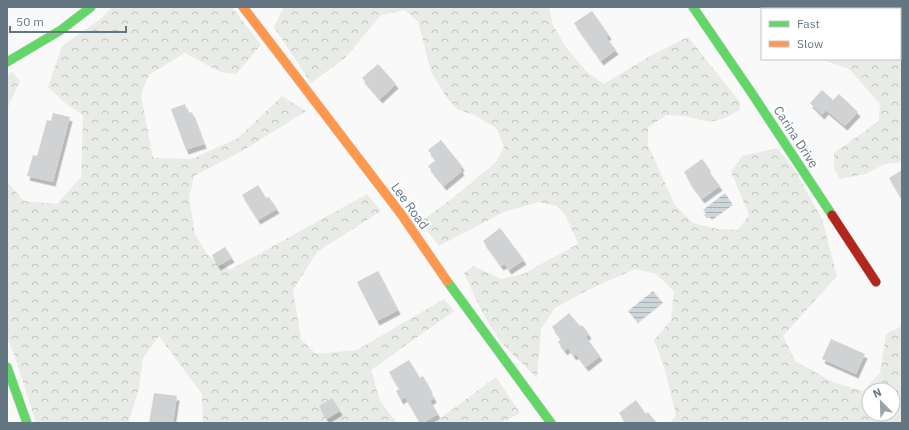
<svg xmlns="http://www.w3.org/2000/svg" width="909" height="430" viewBox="0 0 909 430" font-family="'IBM Plex Sans',sans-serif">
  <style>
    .forest { fill: url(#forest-crowns); fill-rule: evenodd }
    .water { fill: url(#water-rules) }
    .building { fill: #d0d2d3; filter: url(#shadow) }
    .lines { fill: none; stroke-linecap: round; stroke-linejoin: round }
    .fast-casing { stroke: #d5d6d7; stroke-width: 10 }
    .slow-casing { stroke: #d5d6d7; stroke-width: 10 }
    .jam-casing { stroke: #d5d6d7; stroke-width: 10 }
    .fast { stroke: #63d668; stroke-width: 9 }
    .slow { stroke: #ff974d; stroke-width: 9 }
    .jam { stroke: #b3261e; stroke-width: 9 }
    .labels { text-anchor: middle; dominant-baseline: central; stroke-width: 4; stroke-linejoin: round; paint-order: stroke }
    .street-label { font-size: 13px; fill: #657683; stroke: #fff }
  </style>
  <defs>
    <pattern id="forest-crowns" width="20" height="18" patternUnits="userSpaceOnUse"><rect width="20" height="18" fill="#e8ebe6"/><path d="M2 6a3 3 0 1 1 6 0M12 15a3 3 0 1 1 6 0" fill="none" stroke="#c0c3c0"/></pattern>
    <pattern id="water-rules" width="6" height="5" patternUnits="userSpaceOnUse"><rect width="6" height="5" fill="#ced6d9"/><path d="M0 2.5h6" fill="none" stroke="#abb2b5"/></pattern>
    <filter id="shadow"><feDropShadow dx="2.5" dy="4.5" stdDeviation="0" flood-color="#0004"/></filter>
  </defs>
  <rect width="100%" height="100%" fill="#f9f9f9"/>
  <g class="forest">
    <path d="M112,7H232L261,45L236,74L220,72L185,53L149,75L141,95L153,158L192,159L238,138L282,96L306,111L244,150L194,176L189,197L195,234L207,254L230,270L367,194L381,211L317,252L293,290L301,339L316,354L357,350L444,299L454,311L371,370L380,401L397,423H203L202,394L159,336L143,358L139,388L128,423H36L14,354L7,338V182L24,201L57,204L81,177L83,115L65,103L48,87L62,46L102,18Z"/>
    <path d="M284,7H551L549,9L553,25L565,46L587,72L604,84L650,56L688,37L740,102V110L725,118L710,122L684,116L667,115L648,127V145L675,205L693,223L718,229L738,230L749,215L731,172L742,156L777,148L793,167L822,219L837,276L783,336L795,361L833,382L863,391L880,373L886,334L902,326V423H670L676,415L664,366L654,340L671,320L674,291L656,274L635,269L588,290L555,308L541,329L537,378C524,365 510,354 499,339C485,319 474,296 464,273L473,266L501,279L523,274L578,244L566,216L557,206L538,202L504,212L439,246L420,222L453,198L496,162L504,147L496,128L476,116L457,109L446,97L431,71L418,22L405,10L381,15L345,58L311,83L274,27ZM869,390H893V414H869Z"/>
    <path d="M813,7H902V162L885,164L865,174L840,179L834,168V153L879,121L880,104L849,69L820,59H900V9H813Z"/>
    <path d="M12,72L20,81L7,109V75Z"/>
    <path d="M496,377L520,413L501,423H434Z"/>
  </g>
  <g class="water">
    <path d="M725,193L733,205L712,220L709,217L707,218L704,215L706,213L703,210Z"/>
    <path d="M653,291L663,303L638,323L628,311Z"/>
  </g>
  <g class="building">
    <path d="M592,11L609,35L606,37L616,50L601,61L574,23Z"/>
    <path d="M378,64L396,84L380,99L362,78Z"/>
    <path d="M822,90L833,100L839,94L858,112L845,126L826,110L822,115L810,103Z"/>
    <path d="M185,104L188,113L192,112L204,144L186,150L171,109Z"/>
    <path d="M53,113L70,117L53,182L27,176L33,155L37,156L47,120L51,121Z"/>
    <path d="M441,140L462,166L460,168L462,171L444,186L428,166L436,160L428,150Z"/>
    <path d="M702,159L708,167L707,169L720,186L702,199L688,180L689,179L684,172Z"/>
    <path d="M902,170V195L900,196L889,178Z"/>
    <path d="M258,185L266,198L269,197L277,209L258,220L242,195Z"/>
    <path d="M500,228L524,260L509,270L505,264L501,266L483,241Z"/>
    <path d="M225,247L232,258L218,266L212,255Z"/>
    <path d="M378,271L398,310L377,321L357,282Z"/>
    <path d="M569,313L580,326L582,325L589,334L586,337L600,356L586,367L576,354L574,356L568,348L565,351L558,342L561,339L552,327Z"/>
    <path d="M831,339L865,354L856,374L822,359Z"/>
    <path d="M409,360L420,378L423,376L430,389H429L434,398L430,401L438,414L423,423H420L405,397L401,400L396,391L399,389L389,372Z"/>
    <path d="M154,393L177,396L173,423H149Z"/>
    <path d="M332,398L340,411L327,419L319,406Z"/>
    <path d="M636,400L646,414L648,412L656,422L626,423L619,413Z"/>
  </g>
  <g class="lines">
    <defs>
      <g id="fast">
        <path d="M693,7L751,92L832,215"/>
        <path d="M7,62L61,30L91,7"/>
        <path d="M447,281L551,423"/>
        <path d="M7,367L27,423"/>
      </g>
      <path id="slow" d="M243,7L401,214L447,281"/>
      <path id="jam" d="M832,215L876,282"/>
    </defs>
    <use href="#fast" class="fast-casing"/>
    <use href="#slow" class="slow-casing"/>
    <use href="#jam" class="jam-casing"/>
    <use href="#fast" class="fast"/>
    <use href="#slow" class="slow"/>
    <use href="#jam" class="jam"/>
  </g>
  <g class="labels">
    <g class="street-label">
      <text transform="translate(796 137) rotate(57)">Carina Drive</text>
      <text transform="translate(410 206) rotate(54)">Lee Road</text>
    </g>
  </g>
  <rect width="909" height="430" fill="none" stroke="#657683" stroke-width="16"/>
  <rect x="761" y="8" width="140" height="52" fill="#ffffff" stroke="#c1c8cd"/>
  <rect x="769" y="21" width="20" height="6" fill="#63d668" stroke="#c1c8cd"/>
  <text x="797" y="28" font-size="12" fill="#657683">Fast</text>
  <rect x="769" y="41" width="20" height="6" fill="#ff974d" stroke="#c1c8cd"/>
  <text x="797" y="48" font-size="12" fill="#657683">Slow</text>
  <g transform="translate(881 402) rotate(337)"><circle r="19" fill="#ffffff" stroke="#c1c8cd"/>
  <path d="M0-3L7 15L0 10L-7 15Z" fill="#99a4ac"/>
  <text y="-6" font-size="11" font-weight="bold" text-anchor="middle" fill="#657683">N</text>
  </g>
  <path d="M10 26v6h116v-6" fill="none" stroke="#657683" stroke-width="2"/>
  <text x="16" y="26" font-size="12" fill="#657683" stroke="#ffffff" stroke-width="3" paint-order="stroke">50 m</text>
</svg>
